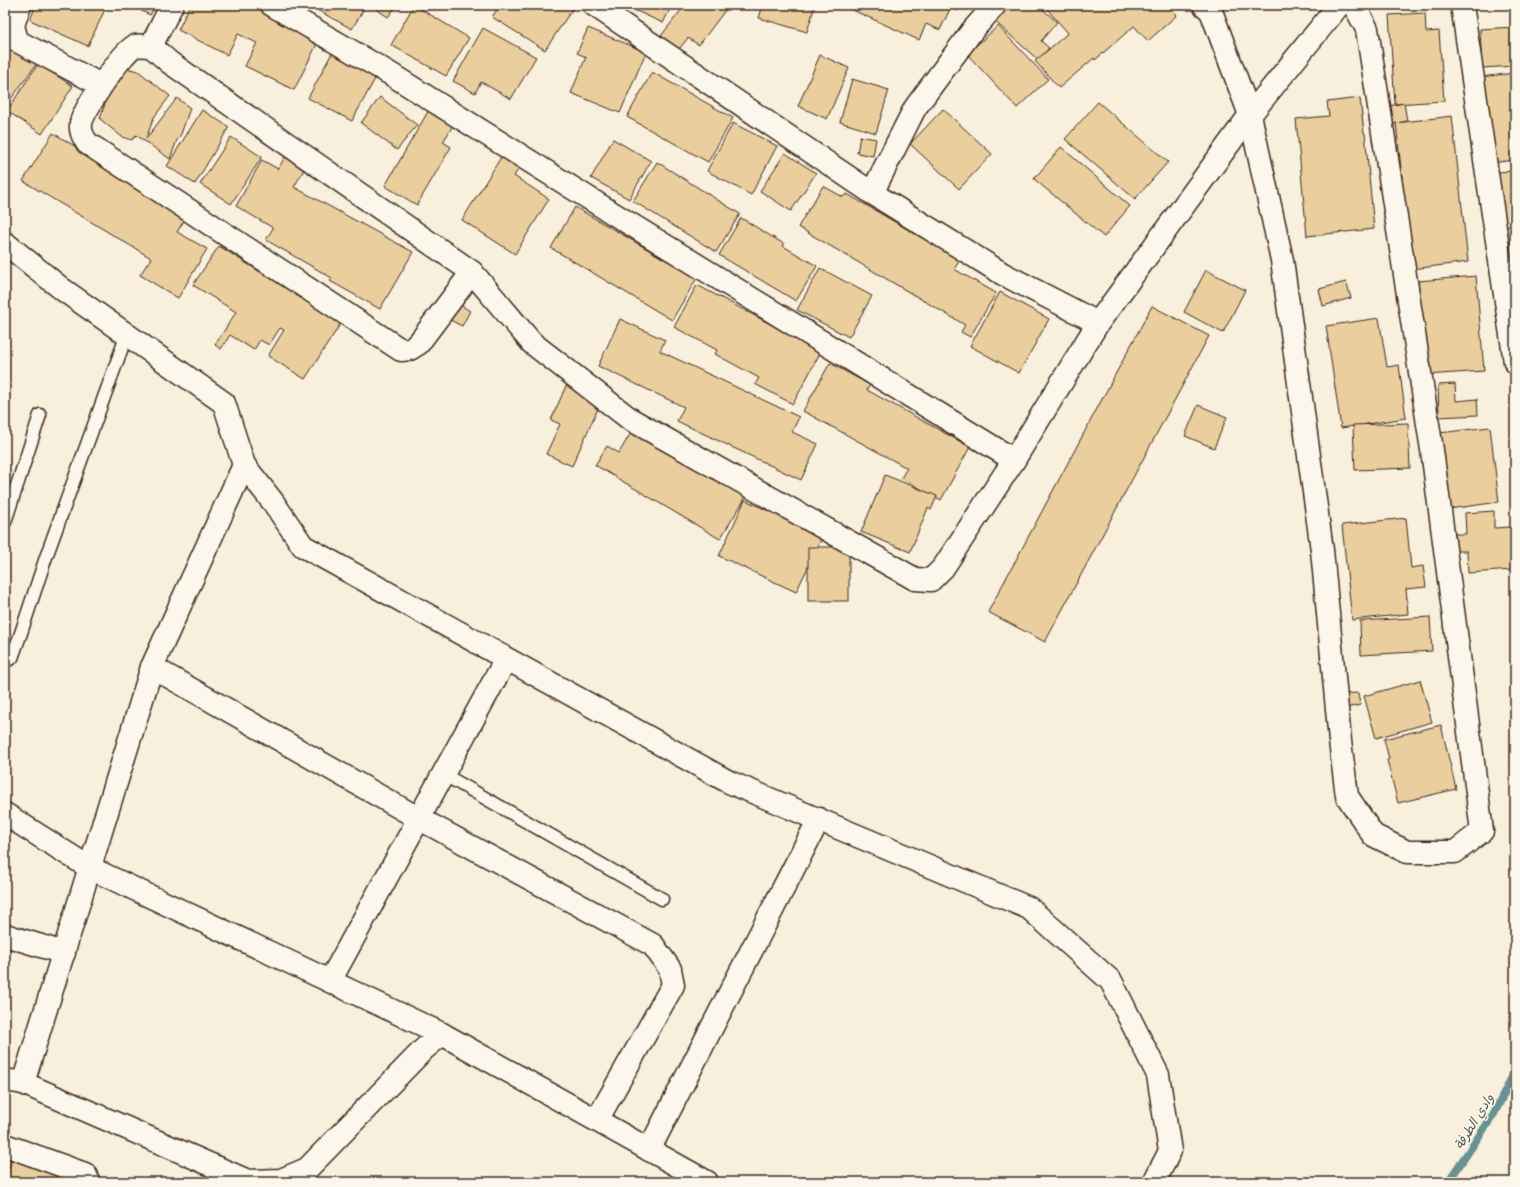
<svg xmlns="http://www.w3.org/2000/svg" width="1520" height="1187" viewBox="0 0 1520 1187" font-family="Mali,'Playpen Sans Arabic',sans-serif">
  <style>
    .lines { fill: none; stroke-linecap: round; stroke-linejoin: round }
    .stream { stroke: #679192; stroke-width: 8 }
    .building { fill: #eace9e; stroke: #3b2a1e }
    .service-casing { stroke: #3b2a1e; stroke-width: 15 }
    .minor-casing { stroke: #3b2a1e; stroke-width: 25 }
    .service { stroke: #fbf7ec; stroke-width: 12 }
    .minor { stroke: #fbf7ec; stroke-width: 22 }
    .labels { text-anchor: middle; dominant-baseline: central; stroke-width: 3; stroke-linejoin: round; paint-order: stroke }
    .water-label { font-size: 13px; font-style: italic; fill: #4e554e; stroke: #fbf7ec }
  </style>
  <rect width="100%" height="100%" fill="#f8efdc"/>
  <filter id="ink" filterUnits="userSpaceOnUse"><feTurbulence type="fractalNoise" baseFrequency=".025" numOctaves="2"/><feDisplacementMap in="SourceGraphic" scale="8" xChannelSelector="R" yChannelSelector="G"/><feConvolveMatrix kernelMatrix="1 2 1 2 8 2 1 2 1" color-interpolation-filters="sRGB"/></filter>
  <g filter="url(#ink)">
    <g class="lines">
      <path class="stream" d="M1448,1182L1494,1114L1515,1071"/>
    </g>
    <g class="building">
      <path d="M36,5H107L88,46L30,20Z"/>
      <path d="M130,5H156L150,15Z"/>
      <path d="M190,5H259L321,36L294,90L245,66L257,43L238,34L227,55L178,30Z"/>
      <path d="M308,5H366L352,29Z"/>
      <path d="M370,5H397L388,17Z"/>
      <path d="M414,5L469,38L446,76L391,45Z"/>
      <path d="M471,5H481L479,10Z"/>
      <path d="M500,5H569L573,8L545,50L492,17Z"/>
      <path d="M623,5H672L663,23Z"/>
      <path d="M685,5H729L699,45L688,38L679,49L661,36Z"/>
      <path d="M763,5H815L807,32L759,18Z"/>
      <path d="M849,5H942L950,9L940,30L926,24L919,40L848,8Z"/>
      <path d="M948,5H962L958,11Z"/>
      <path d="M1001,5H1038L1057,22L1041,41L1049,48L1038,60L990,17Z"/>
      <path d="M1051,5H1168L1177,15L1148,41L1134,26L1095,60L1094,58L1059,88L1035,61L1068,33L1047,9Z"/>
      <path d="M1425,13L1426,32L1439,31L1444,101L1395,104L1389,15Z"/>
      <path d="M998,26L1048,79L1017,108L967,54Z"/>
      <path d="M1515,27V66L1482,68L1480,29Z"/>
      <path d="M483,28L536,57L511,99L481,82L475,93L453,81Z"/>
      <path d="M588,28L646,52L620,113L571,93L586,57L577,53Z"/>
      <path d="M5,40L37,63L6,106H5Z"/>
      <path d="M332,53L377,75L352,121L308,98Z"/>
      <path d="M820,55L849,68L827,119L798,106Z"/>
      <path d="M38,64L73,86L42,134L7,111Z"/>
      <path d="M126,68L138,71L170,96L154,117L146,139L177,98L190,108L181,134L177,140L170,159L136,135L132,140L122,137L100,119L107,97L124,75Z"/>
      <path d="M652,72L733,118L708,162L627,117Z"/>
      <path d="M1515,73V160L1491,163L1480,77Z"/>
      <path d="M852,79L889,90L876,133L840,122Z"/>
      <path d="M380,97L417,125L397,150L361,123Z"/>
      <path d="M1360,98L1364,133H1365L1374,229L1307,236L1296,119L1329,116L1327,102Z"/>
      <path d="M1098,102L1168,162L1135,199L1065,139Z"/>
      <path d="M1404,103L1407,121L1393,124L1389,106Z"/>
      <path d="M430,108L455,122L443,142L451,147L417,205L385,186Z"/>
      <path d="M943,109L992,154L959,189L910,144Z"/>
      <path d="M202,110L229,127L195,184L167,166Z"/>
      <path d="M1452,116L1468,262L1412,269L1396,123Z"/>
      <path d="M733,123L777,146L751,195L707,171Z"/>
      <path d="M53,133L188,214L177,232L207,249L178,298L140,275L151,258L23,181Z"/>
      <path d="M860,136L876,139L873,156L857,153Z"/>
      <path d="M231,137L262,157L231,204L200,184Z"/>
      <path d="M613,139L651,161L629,199L591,178Z"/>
      <path d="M1061,147L1130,206L1104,237L1034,179Z"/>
      <path d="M785,153L816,173L791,211L760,191Z"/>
      <path d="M503,154L521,165L514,176L549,199L515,254L462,220Z"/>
      <path d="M286,155L306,166L294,187L413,252L380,309L330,281L332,278L266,240L273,228L236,206L262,160L278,169Z"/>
      <path d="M657,162L740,214L716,252L633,201Z"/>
      <path d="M1515,171V226L1499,227L1496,172Z"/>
      <path d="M823,186L843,197L847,194L960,260L954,269L996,293L970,337L961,332L965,325L798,227Z"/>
      <path d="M575,207L697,278L672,320L551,248Z"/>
      <path d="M741,218L784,244L783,246L817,266L796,301L719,255Z"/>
      <path d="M1515,241V303L1503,243Z"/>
      <path d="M219,246L341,323L305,379L268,356L284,330L280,328L269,345L260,340L254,350L230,335L221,349L215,345L236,312L193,285Z"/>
      <path d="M820,268L872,296L849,337L797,310Z"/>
      <path d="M1206,270L1245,290L1223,333L1184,312Z"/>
      <path d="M1476,276L1484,371L1426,375L1418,281Z"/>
      <path d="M1346,282L1351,298L1323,306L1319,289Z"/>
      <path d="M697,285L821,351L793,404L755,384L759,378L715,354L717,350L674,327Z"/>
      <path d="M1000,292L1049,319L1019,373L970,346Z"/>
      <path d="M459,304L470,311L462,326L450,320Z"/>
      <path d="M1152,306L1209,336L1045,642L988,612Z"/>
      <path d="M1379,318L1387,367L1399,365L1406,418L1341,428L1326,326Z"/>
      <path d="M620,319L665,340L660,351L799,417L792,432L818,444L801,480L677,421L684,407L598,366Z"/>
      <path d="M830,363L870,385L867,390L970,447L941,500L901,478L907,468L803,411Z"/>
      <path d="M1455,384L1456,401L1477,399L1478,415L1439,417L1438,385Z"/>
      <path d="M566,386L601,402L572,466L546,454L560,424L551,420Z"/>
      <path d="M1198,405L1227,417L1214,448L1185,436Z"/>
      <path d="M1408,423L1410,468L1355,470L1353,425Z"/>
      <path d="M636,424L749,492L720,539L595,465L607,446L619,453Z"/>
      <path d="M1490,427L1499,502L1449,509L1439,433Z"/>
      <path d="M885,475L937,496L931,510L928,508L910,552L861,532Z"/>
      <path d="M745,500L823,536L796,592L719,556Z"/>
      <path d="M1494,511V528L1511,527L1513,570L1468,573L1467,551H1455L1454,534H1466L1465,513Z"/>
      <path d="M1406,518L1411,568L1423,566L1426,587L1406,589L1408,614L1352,620L1342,525Z"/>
      <rect x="808" y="547" width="41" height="54"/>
      <path d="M1430,617L1432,651L1361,655L1360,621Z"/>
      <path d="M1420,680L1432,722L1376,738L1364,696Z"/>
      <path d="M1358,693L1360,705L1346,708L1344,694Z"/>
      <path d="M1441,725L1456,789L1398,803L1387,760L1389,759L1384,739Z"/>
      <path d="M14,1151L74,1171L70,1182H5Z"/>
    </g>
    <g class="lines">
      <defs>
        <g id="service">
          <path d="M5,522L40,415"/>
          <path d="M5,661L12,658L21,633L46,557L127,334"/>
          <path d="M443,774L662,899"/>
        </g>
        <g id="minor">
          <path d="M20,5L13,25L17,41L101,85"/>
          <path d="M172,5L151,46C146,46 140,45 135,46C123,50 83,111 81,123C80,132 83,136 87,143L401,350L410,349L418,344L472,272"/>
          <path d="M272,5L389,73L614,214L1014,460"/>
          <path d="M594,5L872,193L1003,274L1098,323"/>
          <path d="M1339,5L1250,115L1282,260L1322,550L1340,741L1347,796L1373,835L1407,852H1455L1482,831L1432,450L1367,29L1354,5"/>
          <path d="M1462,5L1515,362"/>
          <path d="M151,46L169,62L472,272L532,343L630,419L915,579L931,580L943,568L1014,460L1098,323L1250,115L1211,11L1204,5"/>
          <path d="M872,193L915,108L972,31L995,5"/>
          <path d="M5,243L62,289L224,403L244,465L273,502L303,546L729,782L1029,908L1111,981L1158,1075L1170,1151L1154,1182"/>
          <path d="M152,667L418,818L653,945L670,969L673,985L597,1120"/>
          <path d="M5,814L90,868L442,1034L707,1182"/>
          <path d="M5,935L64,953"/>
          <path d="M330,981L506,659"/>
          <path d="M5,1080L23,1083L152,667L244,465"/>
          <path d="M23,1083L248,1181L281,1180L307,1169L424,1049L442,1034"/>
          <path d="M5,1145L85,1174L89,1182"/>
          <path d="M649,1150L819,819"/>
        </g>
      </defs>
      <use href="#service" class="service-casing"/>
      <use href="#minor" class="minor-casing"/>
      <use href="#service" class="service"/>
      <use href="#minor" class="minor"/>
    </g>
  </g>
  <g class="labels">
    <g class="water-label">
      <text transform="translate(1473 1121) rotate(-58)">وادي الطرفة</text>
    </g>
  </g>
  <rect width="1520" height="1187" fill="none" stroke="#fbf7ec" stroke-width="20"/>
  <rect x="10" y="10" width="1500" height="1167" fill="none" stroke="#3b2a1e" stroke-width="1.5" filter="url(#ink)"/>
</svg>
